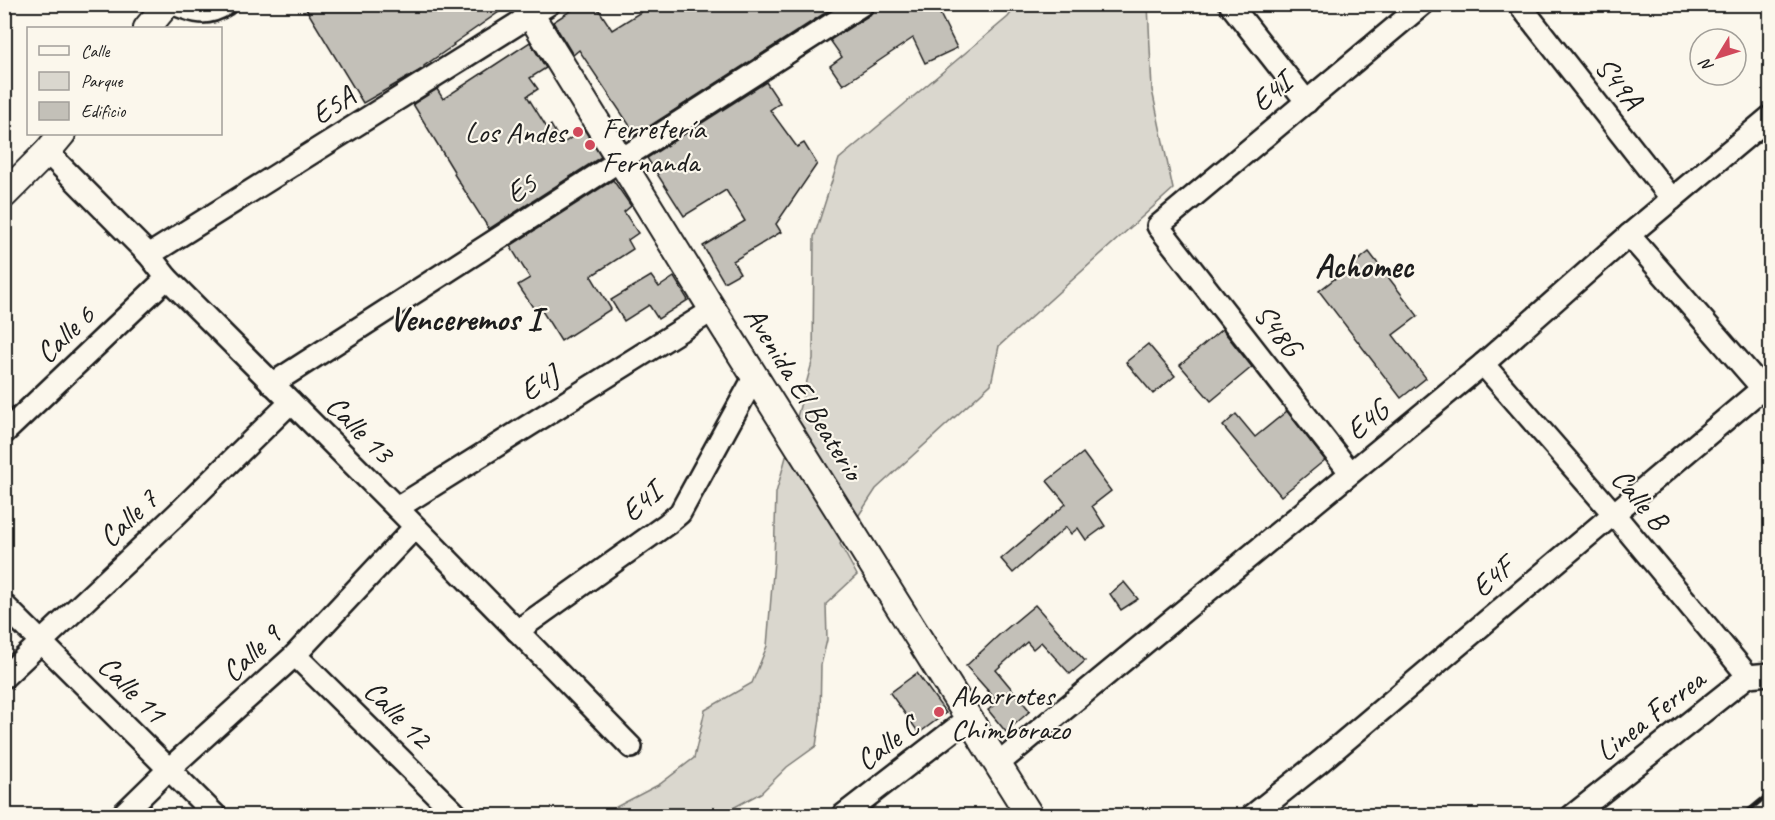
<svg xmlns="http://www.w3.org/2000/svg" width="1775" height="820" viewBox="0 0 1775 820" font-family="Caveat,sans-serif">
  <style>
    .green { fill: #dad7ce; stroke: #7b7a75; stroke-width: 1.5 }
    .building { fill: #c3c0b8; stroke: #1c1c1c; stroke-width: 1.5 }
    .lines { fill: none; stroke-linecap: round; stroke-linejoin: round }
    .minor-casing { stroke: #1c1c1c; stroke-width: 26 }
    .tertiary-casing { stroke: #1c1c1c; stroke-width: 30 }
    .minor { stroke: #fbf7ec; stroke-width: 21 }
    .tertiary { stroke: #fbf7ec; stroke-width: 26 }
    .rail { stroke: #1c1c1c; stroke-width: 4.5 }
    .poi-dot { fill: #d1495b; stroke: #fbf7ec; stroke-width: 2 }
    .labels { text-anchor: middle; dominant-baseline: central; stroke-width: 4.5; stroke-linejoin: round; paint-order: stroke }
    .street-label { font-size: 30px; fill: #1c1c1c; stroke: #fbf7ec }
    .poi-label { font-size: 30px; fill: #1c1c1c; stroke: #fbf7ec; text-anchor: start }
    .quarter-label { font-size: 33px; font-weight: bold; fill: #1c1c1c; stroke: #fbf7ec }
  </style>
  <rect width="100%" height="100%" fill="#fbf7ec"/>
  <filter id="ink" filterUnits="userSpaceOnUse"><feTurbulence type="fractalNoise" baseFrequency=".0167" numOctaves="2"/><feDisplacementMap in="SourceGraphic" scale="12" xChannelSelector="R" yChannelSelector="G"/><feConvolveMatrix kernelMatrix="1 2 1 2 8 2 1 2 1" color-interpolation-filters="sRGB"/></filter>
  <g filter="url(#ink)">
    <path class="green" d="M1017,5H1148L1152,90L1173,189L999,346L991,384L876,489L840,544L857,575L826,604L827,640L821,665L820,718L816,746L787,767L761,793L720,815L610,816L616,807L660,784L694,758L705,710L752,683L767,646L774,561L776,493L813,359L814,237L839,159L1008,17Z"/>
    <g class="building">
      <path d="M303,4H509V5L453,44L454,45L424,66V68L363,103Z"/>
      <path d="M581,4H595L612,30L641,12L637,4H839L636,135L579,50L573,55L553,22Z"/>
      <path d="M876,4H935L957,48L925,63L913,38L843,85L830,66L842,57L830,40L870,15L874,10Z"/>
      <path d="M530,42L546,68L530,78L538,89L527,96L547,128L551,125L562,144L584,129L601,157L489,229L454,174L455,173L413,104L437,89L443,99Z"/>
      <path d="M766,82L780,103L770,110L797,147L804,143L817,164L776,224L781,232L733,261L740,273L724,282L703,246L745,221L726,190L684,216L647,158Z"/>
      <path d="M613,180L631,206L624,212L638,233L628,240L633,249L591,276L611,309L561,341L539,306L534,309L518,285L530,278L510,246Z"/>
      <path d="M1369,252L1418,316L1393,335L1426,378L1401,398L1319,291Z"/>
      <path d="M651,276L659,287L674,277L688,300L658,319L649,305L624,321L611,300Z"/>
      <path d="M1222,329L1252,367L1211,401L1180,365Z"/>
      <path d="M1148,344L1175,376L1153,394L1126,362Z"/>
      <path d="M1287,411L1325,460L1281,496L1223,426L1236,414L1255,437Z"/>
      <path d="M1083,453L1111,491L1092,506L1105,526L1086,540L1078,528L1071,534L1066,527L1013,573L1001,559L1066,504L1047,481Z"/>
      <path d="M1124,582L1138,599L1121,610L1110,594Z"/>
      <path d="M1035,605L1085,661L1070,674L1041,642L1033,649L1027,642L996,670L1030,711L1006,732L988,710L998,702L966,666L999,635Z"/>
      <path d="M917,673L946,713L919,733L890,693Z"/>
    </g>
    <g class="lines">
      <defs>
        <g id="minor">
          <path d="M174,4C194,12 206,17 226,4"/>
          <path d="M1230,4L1307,102"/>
          <path d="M1519,4L1672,199"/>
          <path d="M47,152L149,255L167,278L397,508L631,747"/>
          <path d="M1629,235L1770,397"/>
          <path d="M149,255L549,4"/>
          <path d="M1483,364L1613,513L1748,676"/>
          <path d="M272,384L863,4"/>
          <path d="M4,433L167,278"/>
          <path d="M1350,472L1158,226L1423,4"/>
          <path d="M397,508L713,310"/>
          <path d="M4,605L216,816"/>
          <path d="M517,631L667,524L680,513L755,376"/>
          <path d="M295,655L458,816"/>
          <path d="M4,677L177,514L291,402"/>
          <path d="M998,764L1483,364L1629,235L1770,117"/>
          <path d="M121,816L169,769L295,655L415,527"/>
          <path d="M842,816L969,718"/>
          <path d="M1252,816L1321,761L1770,382"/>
          <path d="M1572,816L1748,676L1770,674"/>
        </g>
        <g id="tertiary">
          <path d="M524,4L713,310L1030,816"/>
          <path d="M147,28L167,4"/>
          <path d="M4,195L47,152L62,134"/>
        </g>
      </defs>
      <use href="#minor" class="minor-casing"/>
      <use href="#tertiary" class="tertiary-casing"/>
      <use href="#minor" class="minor"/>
      <use href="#tertiary" class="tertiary"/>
      <path class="rail" d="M1742,816L1770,793"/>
    </g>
  </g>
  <g class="poi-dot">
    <circle cx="578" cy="132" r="6"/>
    <circle cx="590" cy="145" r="6"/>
    <circle cx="939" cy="712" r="6"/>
  </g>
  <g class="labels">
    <g class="street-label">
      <text transform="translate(1619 83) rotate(52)">S49A</text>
      <text transform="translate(1271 92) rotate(-40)">E4I</text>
      <text transform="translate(333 105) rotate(-32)">E5A</text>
      <text transform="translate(521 188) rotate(-33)">E5</text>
      <text transform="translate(1278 330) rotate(52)">S48G</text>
      <text transform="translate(65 334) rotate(-44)">Calle 6</text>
      <text transform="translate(539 383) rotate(-32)">E4J</text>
      <text transform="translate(804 393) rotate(58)">Avenida El Beaterio</text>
      <text transform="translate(1367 420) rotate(-39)">E4G</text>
      <text transform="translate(360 429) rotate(45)">Calle 13</text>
      <text transform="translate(1640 499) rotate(50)">Calle B</text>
      <text transform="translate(641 502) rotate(-41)">E4I</text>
      <text transform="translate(128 518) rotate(-44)">Calle 7</text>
      <text transform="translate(1492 577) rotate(-40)">E4F</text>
      <text transform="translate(251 653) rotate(-43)">Calle 9</text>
      <text transform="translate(132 689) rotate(45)">Calle 11</text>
      <text transform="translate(398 714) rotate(45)">Calle 12</text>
      <text transform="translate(1650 715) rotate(-38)">Linea Ferrea</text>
      <text transform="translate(887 743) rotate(-37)">Calle C</text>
    </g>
    <g class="poi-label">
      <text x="602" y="128">Ferretería<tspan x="602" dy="34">Fernanda</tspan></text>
      <text x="566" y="132" text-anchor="end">Los Andes</text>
      <text x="951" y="695">Abarrotes<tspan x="951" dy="34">Chimborazo</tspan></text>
    </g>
    <g class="quarter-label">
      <text x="1364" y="266">Achomec</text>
      <text x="465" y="319">Venceremos I</text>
    </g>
  </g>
  <rect width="1775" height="820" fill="none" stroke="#fbf7ec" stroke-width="24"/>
  <rect x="12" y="12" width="1751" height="796" fill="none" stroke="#1c1c1c" stroke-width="2" filter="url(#ink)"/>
  <rect x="27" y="27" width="195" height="108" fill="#fbf7ec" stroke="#a29f99" stroke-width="1.5"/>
  <rect x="39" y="46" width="30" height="9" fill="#fbf7ec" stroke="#a29f99" stroke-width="1.5"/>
  <text x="81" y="57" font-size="18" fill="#1c1c1c">Calle</text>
  <rect x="39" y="72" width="30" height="18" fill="#dad7ce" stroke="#a29f99" stroke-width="1.5"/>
  <text x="81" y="87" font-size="18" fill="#1c1c1c">Parque</text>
  <rect x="39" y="102" width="30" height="18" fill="#c3c0b8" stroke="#a29f99" stroke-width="1.5"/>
  <text x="81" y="117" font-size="18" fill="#1c1c1c">Edificio</text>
  <g transform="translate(1718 57) rotate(232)"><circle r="28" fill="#fbf7ec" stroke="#a29f99" stroke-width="1.5"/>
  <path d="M0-4.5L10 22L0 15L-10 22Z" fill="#d1495b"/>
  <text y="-9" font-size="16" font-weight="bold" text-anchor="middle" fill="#1c1c1c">N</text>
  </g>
</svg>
